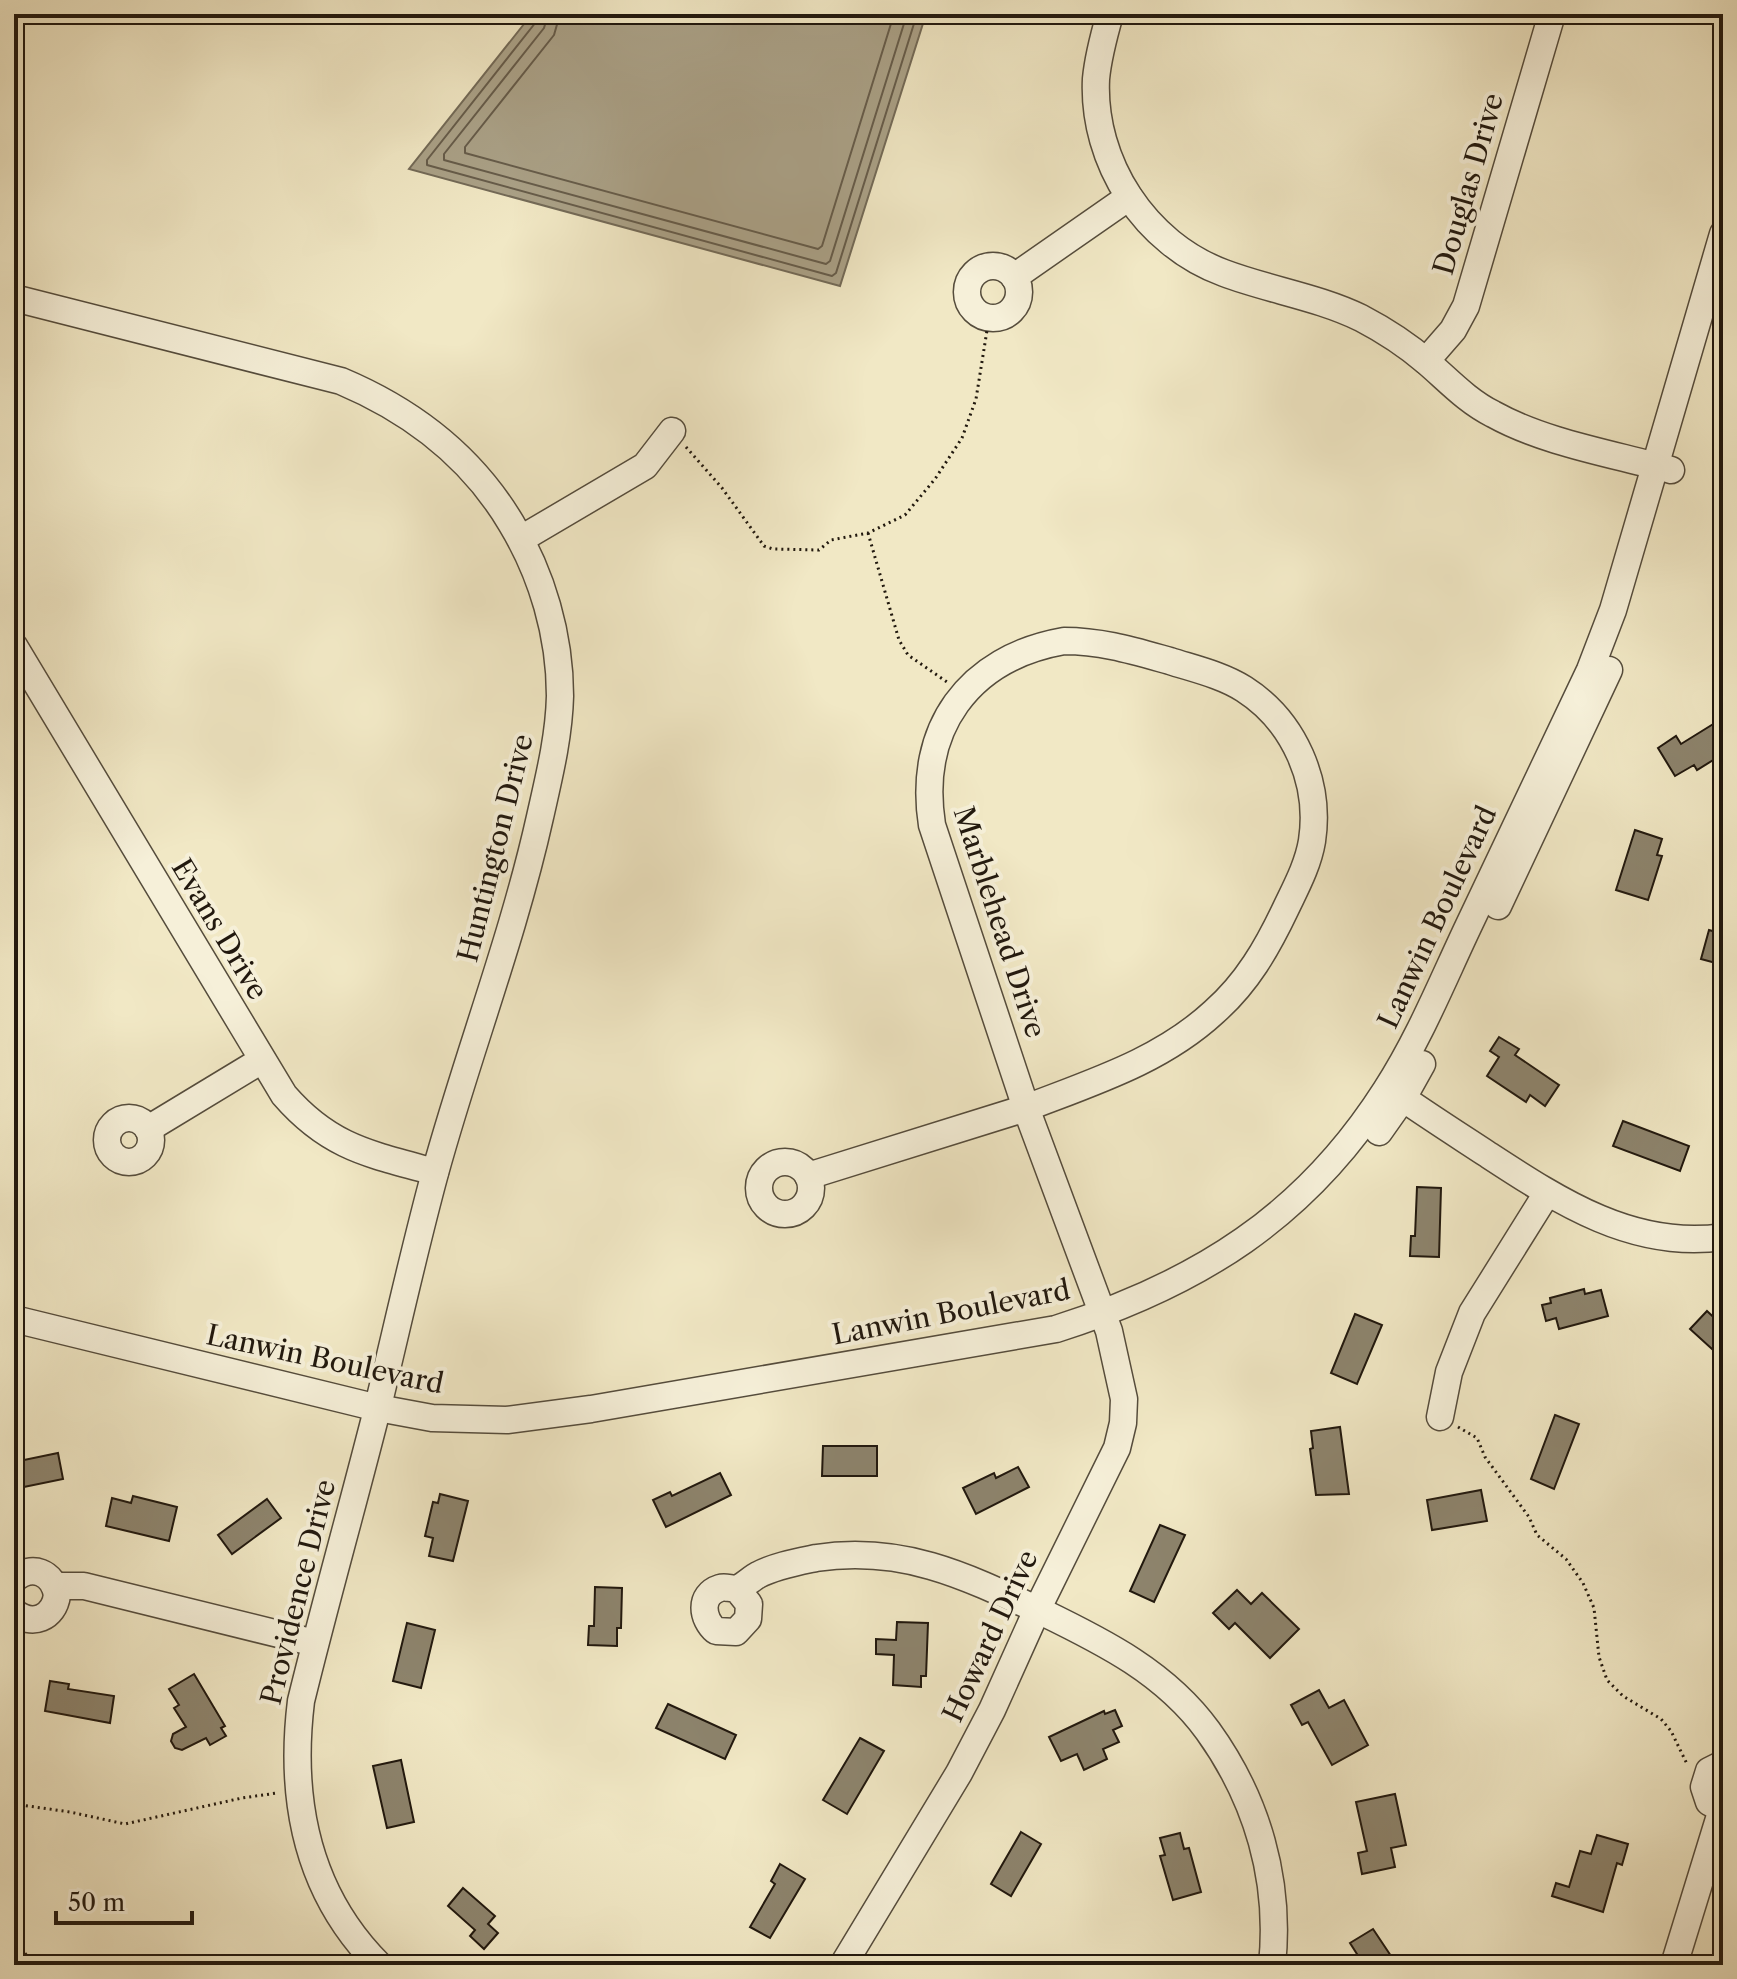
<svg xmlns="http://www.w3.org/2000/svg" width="1737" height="1979" viewBox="0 0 1737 1979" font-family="'Libre Caslon Text',serif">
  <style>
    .water { fill: #aaa187; stroke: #736a57; stroke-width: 2 }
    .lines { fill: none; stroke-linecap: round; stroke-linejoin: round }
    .shore { stroke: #665c4a; stroke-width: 2 }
    .building { fill: #8d846d; stroke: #21180e; stroke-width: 2 }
    .minor-casing { stroke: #554c3c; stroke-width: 29 }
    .path { stroke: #21180e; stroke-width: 3; stroke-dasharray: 2 4; stroke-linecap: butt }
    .minor { stroke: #f6f0d9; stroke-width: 26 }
    .labels { text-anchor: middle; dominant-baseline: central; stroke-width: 8; stroke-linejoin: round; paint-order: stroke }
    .street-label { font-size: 28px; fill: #21180e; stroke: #f6f0d9 }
  </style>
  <rect width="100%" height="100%" fill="#f1e8c5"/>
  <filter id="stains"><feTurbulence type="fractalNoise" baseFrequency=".0025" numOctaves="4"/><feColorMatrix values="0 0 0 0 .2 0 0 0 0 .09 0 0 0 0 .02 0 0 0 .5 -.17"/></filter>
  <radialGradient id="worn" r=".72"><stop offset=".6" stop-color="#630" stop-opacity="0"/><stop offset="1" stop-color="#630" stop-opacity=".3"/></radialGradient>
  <path class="water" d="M532,14H926L840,286L409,169Z"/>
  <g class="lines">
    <g class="shore">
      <path d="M538,14L536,22L427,160V165L832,276L836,273L917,14"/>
      <path d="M548,14L544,28L444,154V160L826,264L830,261L907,14"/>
      <path d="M560,14L554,35L465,147V153L818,249L822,246L894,14"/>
    </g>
  </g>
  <g class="building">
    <path d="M1723,718V754L1697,770L1694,765L1675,776L1658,748L1676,736L1681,744Z"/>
    <path d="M1635,830L1662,839L1657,855L1662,856L1648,900L1616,890Z"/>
    <path d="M1709,930L1723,934V965L1701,959Z"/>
    <path d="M1499,1037L1519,1049L1515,1055L1559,1085L1545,1106L1530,1095L1526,1102L1487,1076L1499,1057L1490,1051Z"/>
    <path d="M1623,1121L1689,1146L1680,1171L1613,1146Z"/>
    <path d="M1417,1187L1441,1188L1439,1257L1410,1256L1411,1236H1415Z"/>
    <path d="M1584,1289L1585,1294L1601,1290L1608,1316L1559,1329L1556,1318L1546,1321L1542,1305L1551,1303L1550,1298Z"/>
    <path d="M1707,1311L1723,1326V1359L1690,1329Z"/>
    <path d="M1355,1314L1382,1325L1357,1384L1331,1373Z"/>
    <path d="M1555,1415L1579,1424L1554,1489L1531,1479Z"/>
    <path d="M1340,1427L1349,1494L1316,1495L1310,1449L1313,1448L1311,1431Z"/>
    <path d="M823,1446H877V1476H822Z"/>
    <path d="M58,1453L63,1479L14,1489V1462Z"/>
    <path d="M1018,1467L1029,1487L976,1514L963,1488L994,1473L996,1478Z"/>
    <path d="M720,1473L731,1495L666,1527L653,1500L670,1492L672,1496Z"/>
    <path d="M1481,1490L1487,1521L1432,1530L1427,1500Z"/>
    <path d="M440,1494L468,1501L453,1561L429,1556L433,1538L425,1536L433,1502L438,1503Z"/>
    <path d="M133,1496L177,1507L169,1541L106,1526L112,1498L131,1503Z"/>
    <path d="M267,1499L281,1518L232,1554L218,1535Z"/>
    <path d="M1160,1525L1185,1535L1154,1602L1130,1591Z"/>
    <path d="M595,1587L622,1588L621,1628H617V1646L588,1645L589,1626H594Z"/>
    <path d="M1237,1590L1251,1604L1262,1593L1299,1629L1270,1658L1235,1623L1229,1629L1213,1613Z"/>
    <path d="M897,1622L928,1623L926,1676H921V1687L893,1685L894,1655L876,1654V1639L896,1640Z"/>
    <path d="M407,1623L435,1630L421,1688L393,1681Z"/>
    <path d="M194,1674L225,1726L221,1728L226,1736L210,1745L206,1738L182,1750L175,1748L171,1741L173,1734L186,1727L174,1708L179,1705L169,1689Z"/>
    <path d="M50,1681L69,1684L68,1689L114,1696L110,1723L45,1711Z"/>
    <path d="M1319,1690L1329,1708L1344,1700L1368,1745L1332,1765L1308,1722L1302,1725L1291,1705Z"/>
    <path d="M668,1704L736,1735L725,1759L656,1728Z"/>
    <path d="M1115,1710L1122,1726L1113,1730L1119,1742L1103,1749L1107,1759L1084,1770L1077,1754L1061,1761L1049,1737L1104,1711L1105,1714Z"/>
    <path d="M860,1738L884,1751L847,1814L823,1800Z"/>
    <path d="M401,1760L414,1822L387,1828L373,1766Z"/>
    <path d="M1395,1794L1406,1845L1391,1848L1395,1867L1362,1874L1358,1853L1367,1851L1356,1802Z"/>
    <path d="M1021,1832L1041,1844L1011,1896L991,1884Z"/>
    <path d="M1180,1833L1184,1849L1189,1848L1201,1892L1173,1900L1160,1856L1165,1855L1160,1838Z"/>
    <path d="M1597,1835L1628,1844L1622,1865L1617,1863L1603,1912L1552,1896L1556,1883L1569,1887L1580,1851L1591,1854Z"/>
    <path d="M780,1864L805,1879L770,1938L750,1927L775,1884L771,1881Z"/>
    <path d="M463,1888L495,1916L488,1924L498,1933L484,1949L470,1936L475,1930L448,1906Z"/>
    <path d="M1373,1929L1397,1965H1364L1350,1943Z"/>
  </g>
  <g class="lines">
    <defs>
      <g id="minor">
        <path d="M1110,14C1104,35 1098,57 1096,79C1092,162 1145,244 1224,273C1269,290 1318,297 1361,318C1384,330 1407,345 1427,362C1448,380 1467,401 1493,414C1545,443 1614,454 1671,470"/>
        <circle cx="993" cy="292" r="26"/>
        <path d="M1014,277L1129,197"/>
        <path d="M14,298L341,381C412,411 471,456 511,523C542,574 560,635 560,696C559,737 549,777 540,817C513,938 468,1053 435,1173C414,1250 397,1328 378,1406C353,1505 325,1603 301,1701C289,1799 307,1893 379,1965"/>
        <path d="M1426,361L1453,330L1466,306L1552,14"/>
        <path d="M521,539L645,466L672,431"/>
        <path d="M1064,641C1102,641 1134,651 1170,661C1195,669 1222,675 1244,689C1294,721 1321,782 1312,841C1308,865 1296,887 1286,908C1267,948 1247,983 1214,1012C1161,1061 1093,1082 1026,1108L932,825C917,729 968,658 1064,641Z"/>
        <path d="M14,646L284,1095C330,1148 370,1154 435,1172"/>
        <path d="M1498,906L1609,670"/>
        <path d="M1391,1090C1422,1112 1455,1133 1487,1154C1559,1201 1633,1250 1723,1237"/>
        <circle cx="129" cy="1140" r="22"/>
        <path d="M148,1129L262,1060"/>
        <path d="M1379,1132L1403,1098L1422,1064"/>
        <circle cx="785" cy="1188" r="26"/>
        <path d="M808,1176L1026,1108L1109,1331L1124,1399L1123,1423L1117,1448L1037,1610L992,1710L959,1773L843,1965"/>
        <path d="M14,1319L378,1408L432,1418L507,1420L591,1409L1056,1329C1198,1284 1305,1217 1386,1090C1419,1039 1442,982 1468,927C1509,842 1549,756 1590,670L1613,610L1723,234"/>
        <path d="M1440,1417L1449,1372L1472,1313L1547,1193"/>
        <path d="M14,1579C32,1564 53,1572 57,1595C54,1618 32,1627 14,1612"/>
        <path d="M56,1586H84L315,1643"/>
        <path d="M737,1589L749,1604L748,1619L736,1632L716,1631C702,1619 698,1595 720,1588C726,1586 733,1590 738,1588C744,1586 752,1578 758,1575C775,1566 797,1562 816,1558C903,1545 966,1576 1042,1612C1104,1642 1166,1673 1208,1731C1257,1799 1281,1880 1272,1965"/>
        <path d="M1723,1764L1709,1771L1704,1787L1709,1802L1723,1809"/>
        <path d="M1674,1965L1722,1809"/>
      </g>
    </defs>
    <use href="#minor" class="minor-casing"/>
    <g class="path">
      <path d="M686,447L722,488L764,546L773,549L819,550L831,540L868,533L905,515L935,479L962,438L976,399L989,318"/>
      <path d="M868,533L899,640L908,655L947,682"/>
      <path d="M1458,1427L1477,1438L1485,1457L1529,1517L1537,1535L1566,1559L1583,1583L1594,1608L1599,1657L1607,1680L1623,1696L1661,1719L1671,1731L1687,1764"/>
      <path d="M14,1804L70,1812L125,1824L242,1798L277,1793"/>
      <path d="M14,1939L34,1965"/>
    </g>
    <use href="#minor" class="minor"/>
  </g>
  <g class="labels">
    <g class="street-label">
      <text transform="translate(1468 184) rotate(-74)">Douglas Drive</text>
      <text transform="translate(495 848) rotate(-76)">Huntington Drive</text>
      <text transform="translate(1437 917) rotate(-65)">Lanwin Boulevard</text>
      <text transform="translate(1000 922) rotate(72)">Marblehead Drive</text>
      <text transform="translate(220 929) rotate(59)">Evans Drive</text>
      <text transform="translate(951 1312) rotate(-11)">Lanwin Boulevard</text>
      <text transform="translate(325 1359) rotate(12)">Lanwin Boulevard</text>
      <text transform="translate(298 1592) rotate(-76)">Providence Drive</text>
      <text transform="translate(990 1636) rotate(-65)">Howard Drive</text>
    </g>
  </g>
  <rect width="1737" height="1979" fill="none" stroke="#f1e8c5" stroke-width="48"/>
  <rect x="16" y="16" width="1705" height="1947" fill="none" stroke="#21180e" stroke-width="4"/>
  <rect x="24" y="24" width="1689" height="1931" fill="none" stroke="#21180e" stroke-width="2"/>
  <path d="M56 1911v12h136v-12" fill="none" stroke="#21180e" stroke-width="4"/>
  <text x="68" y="1911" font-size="24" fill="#21180e" stroke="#f6f0d9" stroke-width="6" paint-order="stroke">50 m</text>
  <rect width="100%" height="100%" filter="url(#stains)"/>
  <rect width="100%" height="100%" fill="url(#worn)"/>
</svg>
